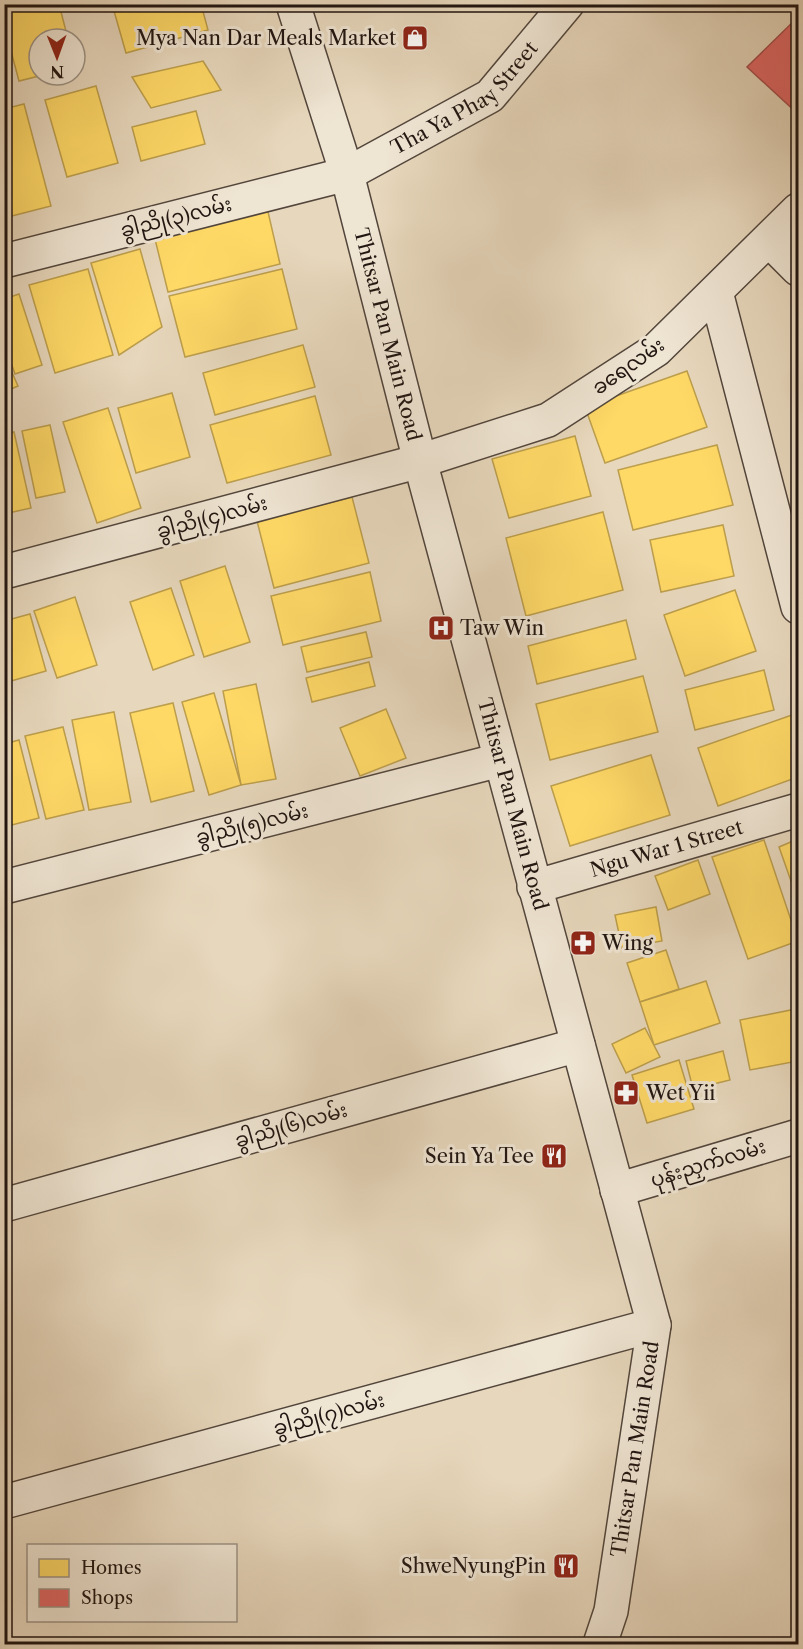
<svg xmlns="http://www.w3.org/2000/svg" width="803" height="1649" viewBox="0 0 803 1649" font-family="'Libre Caslon Text','Noto Sans Myanmar',serif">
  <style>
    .homes { fill: #ffd966; stroke: #bc9e4c; stroke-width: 1.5 }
    .shops { fill: #e06666; stroke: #a64e4c; stroke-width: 1.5 }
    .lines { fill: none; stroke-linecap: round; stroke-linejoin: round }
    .minor-casing { stroke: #52463c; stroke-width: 36 }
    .minor { stroke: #efe5d3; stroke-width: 33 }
    .labels { text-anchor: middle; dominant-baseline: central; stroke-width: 6; stroke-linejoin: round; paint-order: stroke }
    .poi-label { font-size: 20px; fill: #201511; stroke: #efe5d3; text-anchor: end }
    .street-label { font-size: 20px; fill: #201511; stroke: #efe5d3 }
  </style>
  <rect width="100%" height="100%" fill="#e7d7bc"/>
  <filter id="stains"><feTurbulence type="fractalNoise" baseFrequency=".00333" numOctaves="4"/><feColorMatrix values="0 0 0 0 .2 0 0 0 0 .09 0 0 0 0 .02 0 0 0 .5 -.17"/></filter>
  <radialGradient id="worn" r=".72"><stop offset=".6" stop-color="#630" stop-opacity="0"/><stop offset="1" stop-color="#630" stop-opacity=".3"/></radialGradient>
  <g class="homes">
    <path d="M4,4H59L68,39H39V75H43L19,81L4,25Z"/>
    <path d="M112,4H201L208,30L126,53Z"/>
    <path d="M203,61L221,90L151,108L132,77Z"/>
    <path d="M96,86L118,163L67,177L45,100Z"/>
    <path d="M24,104L51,206L4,218V109Z"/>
    <path d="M196,111L205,144L141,161L132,127Z"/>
    <path d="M266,203L280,264L168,292L153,231Z"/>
    <path d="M140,249L162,327L119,355L91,263Z"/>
    <path d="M88,269L113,355L55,373L29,285Z"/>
    <path d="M282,269L297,329L185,357L169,296Z"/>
    <path d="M19,294L42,365L15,374L4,343V299Z"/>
    <path d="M303,345L315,387L215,415L203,373Z"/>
    <path d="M4,354L18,386L4,392Z"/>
    <path d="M687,371L707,427L605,463L585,407Z"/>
    <path d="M172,393L190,457L136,473L118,408Z"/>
    <path d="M315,396L331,455L227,483L210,425Z"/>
    <path d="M108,408L141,508L97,523L63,422Z"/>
    <path d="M50,425L65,492L36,498L22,431Z"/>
    <path d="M14,432L31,508L4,514V434Z"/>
    <path d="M575,436L591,496L509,518L492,459Z"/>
    <path d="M717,445L733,505L633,530L618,470Z"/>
    <path d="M352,497L369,563L274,588L257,521Z"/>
    <path d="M603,512L623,590L526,616L506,538Z"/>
    <path d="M723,525L734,576L661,592L650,540Z"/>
    <path d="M225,566L250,642L204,657L180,581Z"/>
    <path d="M370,572L381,621L283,645L271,596Z"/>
    <path d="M171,588L194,655L153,670L130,602Z"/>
    <path d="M735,590L756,651L685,676L664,615Z"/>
    <path d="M75,597L97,665L57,678L34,611Z"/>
    <path d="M30,614L46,671L11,681L4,657V621Z"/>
    <path d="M626,620L636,659L537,684L528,646Z"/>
    <path d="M366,632L372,657L307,672L301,647Z"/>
    <path d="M369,662L375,686L312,702L306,678Z"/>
    <path d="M764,670L774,710L695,730L685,690Z"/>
    <path d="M643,676L658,732L550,760L536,704Z"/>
    <path d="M256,684L276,779L241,785L223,691Z"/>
    <path d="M214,693L241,785L209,795L182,702Z"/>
    <path d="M173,703L194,791L151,802L130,713Z"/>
    <path d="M386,709L406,758L360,776L340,728Z"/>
    <path d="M114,712L131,802L89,810L72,720Z"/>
    <path d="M792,715L798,734V777L718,806L698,748Z"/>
    <path d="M63,727L84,810L46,819L25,736Z"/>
    <path d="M19,740L39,818L4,827V744Z"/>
    <path d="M651,755L670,815L570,846L551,786Z"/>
    <path d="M798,839V901L779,847Z"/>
    <path d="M764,840L798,941L748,959L712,857Z"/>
    <path d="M698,860L710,894L668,910L655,876Z"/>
    <path d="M656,907L662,941L622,948L615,915Z"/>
    <path d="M666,950L679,989L640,1002L627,963Z"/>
    <path d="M706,981L720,1023L654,1045L640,1002Z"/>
    <path d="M796,1009L798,1024V1061L750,1070L740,1020Z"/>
    <path d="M645,1028L660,1057L626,1073L612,1044Z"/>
    <path d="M723,1051L730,1080L693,1089L686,1061Z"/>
    <path d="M679,1060L694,1109L647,1123L632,1075Z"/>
  </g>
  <path class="shops" d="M798,17V114L747,67Z"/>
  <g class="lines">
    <defs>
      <g id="minor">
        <path id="s1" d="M293,4L347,174L420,461L654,1325L611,1611L600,1644"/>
        <path d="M769,240L798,269"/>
        <path id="s2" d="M4,261L347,174L490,96L567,4"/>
        <path d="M716,292L798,607"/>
        <path d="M4,572L420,461L548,420L656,350L798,210"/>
        <path d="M4,887L500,760"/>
        <path id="s3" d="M534,887L798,810"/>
        <path d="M617,1190L798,1136"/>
        <path d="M4,1205L578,1045"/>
        <path d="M4,1502L654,1325"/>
      </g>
    </defs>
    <use href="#minor" class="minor-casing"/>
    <use href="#minor" class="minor"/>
  </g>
  <defs>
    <symbol id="shop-square" viewBox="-11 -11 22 22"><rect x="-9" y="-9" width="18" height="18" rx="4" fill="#8f2418" stroke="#efe5d3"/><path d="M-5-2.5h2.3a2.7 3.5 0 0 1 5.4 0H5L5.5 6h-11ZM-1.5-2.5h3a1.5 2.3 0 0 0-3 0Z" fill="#fff"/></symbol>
    <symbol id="hospital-square" viewBox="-11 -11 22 22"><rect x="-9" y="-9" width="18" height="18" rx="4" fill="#8f2418" stroke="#efe5d3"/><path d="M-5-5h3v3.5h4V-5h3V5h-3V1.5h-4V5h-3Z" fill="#fff"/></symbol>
    <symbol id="pharmacy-square" viewBox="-11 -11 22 22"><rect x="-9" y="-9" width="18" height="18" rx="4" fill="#8f2418" stroke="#efe5d3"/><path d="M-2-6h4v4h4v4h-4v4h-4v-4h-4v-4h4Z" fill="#fff"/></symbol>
    <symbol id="restaurant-square" viewBox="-11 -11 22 22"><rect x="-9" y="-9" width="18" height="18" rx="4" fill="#8f2418" stroke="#efe5d3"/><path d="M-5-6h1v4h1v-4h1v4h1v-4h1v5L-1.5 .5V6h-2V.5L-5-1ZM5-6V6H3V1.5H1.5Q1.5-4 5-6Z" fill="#fff"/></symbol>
  </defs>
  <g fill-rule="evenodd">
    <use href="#shop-square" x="400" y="23" width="30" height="30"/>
    <use href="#hospital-square" x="426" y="613" width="30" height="30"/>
    <use href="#pharmacy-square" x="568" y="928" width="30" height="30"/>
    <use href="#pharmacy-square" x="611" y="1078" width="30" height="30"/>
    <use href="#restaurant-square" x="539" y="1141" width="30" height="30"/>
    <use href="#restaurant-square" x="551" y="1551" width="30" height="30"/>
  </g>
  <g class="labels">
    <g class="poi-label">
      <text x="396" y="38">Mya Nan Dar Meals Market</text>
      <text x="460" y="628" text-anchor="start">Taw Win</text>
      <text x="602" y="943" text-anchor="start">Wing</text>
      <text x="646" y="1093" text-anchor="start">Wet Yii</text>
      <text x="534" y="1156">Sein Ya Tee</text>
      <text x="546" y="1566">ShweNyungPin</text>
    </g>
    <g class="street-label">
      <text stroke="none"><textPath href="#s2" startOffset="495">Tha Ya Phay Street</textPath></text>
      <text transform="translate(176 217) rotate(-14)">ခွါညို(၃)လမ်း</text>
      <text stroke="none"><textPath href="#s1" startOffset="344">Thitsar Pan Main Road</textPath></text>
      <text transform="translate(628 366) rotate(-35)">ခရေလမ်း</text>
      <text transform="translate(212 517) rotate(-15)">ခွါညို(၄)လမ်း</text>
      <text stroke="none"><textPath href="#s1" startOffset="830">Thitsar Pan Main Road</textPath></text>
      <text transform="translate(252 824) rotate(-14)">ခွါညို(၅)လမ်း</text>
      <text stroke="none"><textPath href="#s3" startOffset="138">Ngu War 1 Street</textPath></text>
      <text transform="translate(291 1125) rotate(-16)">ခွါညို(၆)လမ်း</text>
      <text transform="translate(708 1163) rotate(-17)">ပုန်းညှက်လမ်း</text>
      <text transform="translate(329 1414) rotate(-15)">ခွါညို(၇)လမ်း</text>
      <text transform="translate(635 1449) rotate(-81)">Thitsar Pan Main Road</text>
    </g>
  </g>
  <rect width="803" height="1649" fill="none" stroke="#e7d7bc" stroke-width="24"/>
  <rect x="6" y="6" width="791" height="1637" fill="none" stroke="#201511" stroke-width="3"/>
  <rect x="12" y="12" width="779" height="1625" fill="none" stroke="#201511" stroke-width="1.5"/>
  <rect x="27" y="1544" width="210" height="78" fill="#efe5d3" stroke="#9c9285" stroke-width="1.5"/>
  <rect x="39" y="1559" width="30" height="18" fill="#ffd966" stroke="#9c9285" stroke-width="1.5"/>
  <text x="81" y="1574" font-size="18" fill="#201511">Homes</text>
  <rect x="39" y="1589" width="30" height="18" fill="#e06666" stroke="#9c9285" stroke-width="1.5"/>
  <text x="81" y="1604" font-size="18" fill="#201511">Shops</text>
  <g transform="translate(57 57) rotate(179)"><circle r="28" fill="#efe5d3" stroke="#9c9285" stroke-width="1.5"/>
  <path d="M0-4.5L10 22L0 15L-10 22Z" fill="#8f2418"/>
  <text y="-9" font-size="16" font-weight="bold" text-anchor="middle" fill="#201511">N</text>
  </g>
  <rect width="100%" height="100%" filter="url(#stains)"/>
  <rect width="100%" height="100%" fill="url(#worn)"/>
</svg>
